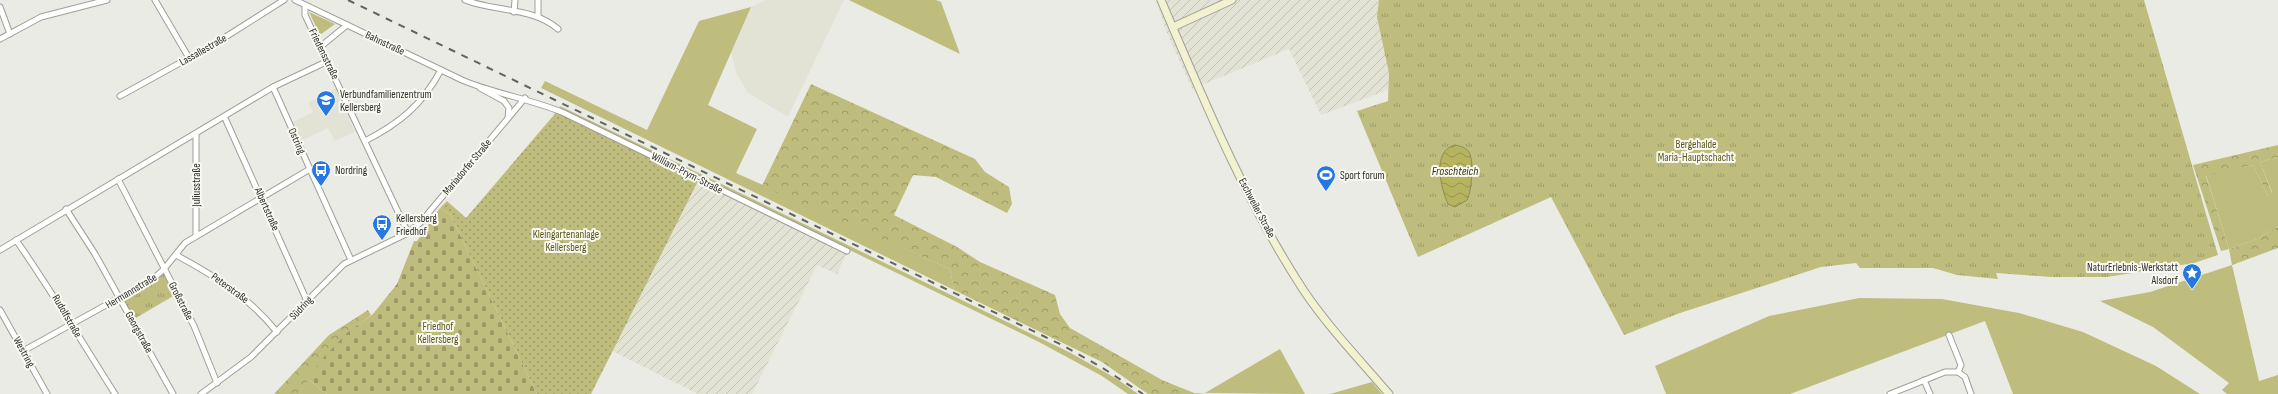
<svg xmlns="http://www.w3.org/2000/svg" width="2278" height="394" viewBox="0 0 2278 394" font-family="'Sofia Sans Condensed',sans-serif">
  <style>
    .built { fill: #e3e3d5 }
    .industrial { fill: url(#industrial-furrows) }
    .grass { fill: #bebd7d }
    .forest { fill: url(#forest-crowns) }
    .cemetery { fill: url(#cemetery-stones) }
    .park { fill: url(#park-tufts) }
    .garden { fill: url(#garden-dots) }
    .water { fill: url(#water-waves); stroke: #8e8d51 }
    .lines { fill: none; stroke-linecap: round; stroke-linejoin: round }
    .street-casing { stroke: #9f9f98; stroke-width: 7 }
    .secondary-casing { stroke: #9f9f98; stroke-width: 9 }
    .street { stroke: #fff; stroke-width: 5 }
    .secondary { stroke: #f2f1d0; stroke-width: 7 }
    .rail { stroke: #62635f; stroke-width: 2; stroke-dasharray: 7 7; stroke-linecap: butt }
    .labels { text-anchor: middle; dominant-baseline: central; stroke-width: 4; stroke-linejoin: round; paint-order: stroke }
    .street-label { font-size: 11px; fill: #30312e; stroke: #f9f9f2 }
    .poi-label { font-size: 11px; fill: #30312e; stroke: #f9f9f2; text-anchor: start }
    .park-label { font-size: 11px; fill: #5a5719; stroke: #f9f9f2 }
    .water-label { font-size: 12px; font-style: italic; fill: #34320d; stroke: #f9f9f2 }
  </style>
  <defs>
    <pattern id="industrial-furrows" width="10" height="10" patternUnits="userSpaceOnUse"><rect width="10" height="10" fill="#e3e3d5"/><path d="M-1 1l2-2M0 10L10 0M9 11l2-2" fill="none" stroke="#c3c3b7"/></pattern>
    <pattern id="forest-crowns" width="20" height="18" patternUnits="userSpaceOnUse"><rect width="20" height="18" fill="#bebd7d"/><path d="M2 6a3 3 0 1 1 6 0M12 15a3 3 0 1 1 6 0" fill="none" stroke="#9b9a67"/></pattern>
    <pattern id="cemetery-stones" width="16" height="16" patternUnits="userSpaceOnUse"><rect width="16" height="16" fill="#bebd7d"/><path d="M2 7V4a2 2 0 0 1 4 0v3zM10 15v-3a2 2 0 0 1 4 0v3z" fill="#9b9a67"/></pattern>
    <pattern id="park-tufts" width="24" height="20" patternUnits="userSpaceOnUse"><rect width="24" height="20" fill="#bebd7d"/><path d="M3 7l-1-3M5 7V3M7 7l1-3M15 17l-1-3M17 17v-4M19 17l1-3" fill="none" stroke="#9b9a67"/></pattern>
    <pattern id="garden-dots" width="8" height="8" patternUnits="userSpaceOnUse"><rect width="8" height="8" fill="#bebd7d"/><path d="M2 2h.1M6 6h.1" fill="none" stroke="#9b9a67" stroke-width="1.8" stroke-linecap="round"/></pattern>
    <pattern id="water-waves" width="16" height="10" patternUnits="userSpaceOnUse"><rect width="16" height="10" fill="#b7b460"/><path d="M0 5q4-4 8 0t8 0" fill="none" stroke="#959350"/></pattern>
  </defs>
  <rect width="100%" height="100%" fill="#ebebe5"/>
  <g class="built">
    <path d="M765,0H844L788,117L748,93L737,75L731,52L751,7Z"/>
    <path d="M336,88L355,132L335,141L328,128L301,141L293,122L313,112L308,103Z"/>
  </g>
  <g class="industrial">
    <path d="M1156,0H1383L1401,85L1321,115L1289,49L1192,89L1165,28Z"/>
    <path d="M700,177L847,253L837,274L817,265L752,394H698L612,351Z"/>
  </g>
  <g class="grass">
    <path d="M849,0H936L941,2L960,54Z"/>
    <path d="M751,7L708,105L757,129L736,173L950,269L954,290L541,88L545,81L647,130L699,21Z"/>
    <path d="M309,12L335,24L320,35Z"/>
    <path d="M560,106L1069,352L1117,379L1138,394H1128L1102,376L1039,342L559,109Z"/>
    <path d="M2278,157V226L2257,239L2229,249L2206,175L2253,165L2268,196L2272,192L2260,162Z"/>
    <path d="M2232,265L2259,381L2278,375V394H2227L2222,390L2229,383L2153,327L2100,301L2150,292Z"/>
    <path d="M1859,298L1942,299L2019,313L2083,332L2156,366L2200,394H2013L1985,321L1790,394H1666L1655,366L1769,316Z"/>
    <path d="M1280,349L1305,394L1205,393Z"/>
    <path d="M308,379L327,394H299Z"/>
    <path d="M1372,382L1382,394H1330Z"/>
  </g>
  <g class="forest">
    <path d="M811,84L975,159L985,172L1009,187L1012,204L1007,213L936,177L913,175L894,215L957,247L980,262L1055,295L1060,314L1070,328L1162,380L1194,393L1208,394H1148L1102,362L954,290L950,269L762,186Z"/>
    <path d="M2278,145V157L2260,162L2272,193L2268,196L2253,165L2206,176L2229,249L2257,239L2278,226V248L2232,265L2229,249L2221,251L2193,165Z"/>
    <path d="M368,310L371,315C338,340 321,360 299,394H274L329,335Z"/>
  </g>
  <path class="cemetery" d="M440,208L450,214L537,394H327L308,379L324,357L347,333L373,314L397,284L414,241H417Z"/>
  <g class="park">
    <path d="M1379,0H2144L2218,255L2194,263L2107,277H2051L1996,273L1998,279L1957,275L1933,268H1860L1856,263L1821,267L1677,314L1624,335L1551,197L1418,257L1357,111L1388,101L1389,73L1377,17Z"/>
    <path d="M164,272L175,295L134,319L123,299L154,281Z"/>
  </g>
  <path class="garden" d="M559,109L700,177L591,394H537L450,214L440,208L447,201L466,218Z"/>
  <path class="water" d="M1455,145C1460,146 1465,147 1469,152C1474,160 1472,191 1467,200L1455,207L1448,204C1441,188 1431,151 1455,145Z"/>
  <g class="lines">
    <defs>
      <g id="street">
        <path d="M155,0L189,58"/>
        <path d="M295,0L462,80C495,94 531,99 564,113L847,251"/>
        <path d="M465,0C495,12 533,7 558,29"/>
        <path d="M305,5V15L408,233"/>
        <path d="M0,7L10,34"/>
        <path d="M514,12L515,0"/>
        <path d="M538,16V0"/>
        <path d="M0,39L41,17L107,0"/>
        <path d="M320,47L347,25"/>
        <path d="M273,87L351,260"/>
        <path d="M480,88L504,101L509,108L508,118"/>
        <path d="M120,96L216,43L284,0"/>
        <path d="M225,118L307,301"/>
        <path d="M365,141C400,123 422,105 441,70"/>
        <path d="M118,179L194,326L217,383"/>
        <path d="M66,209L95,254L173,394"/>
        <path d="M196,235V134"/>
        <path d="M16,240C51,290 82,342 115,394"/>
        <path d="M0,250L273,87L328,61"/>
        <path d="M176,255C215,276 249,297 277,332"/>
        <path d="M0,310L47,394"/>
        <path d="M1949,335L1961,365L1958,372"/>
        <path d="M23,351L153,279L164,269L185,243L310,169"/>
        <path d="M1924,380L1930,394"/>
        <path d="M201,394L251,357L344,264L408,233L420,223L525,98"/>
        <path d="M1890,394L1945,372H1958L1965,377L1971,394"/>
      </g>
      <g id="secondary">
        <path d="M1161,0C1203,98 1245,201 1304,291C1329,328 1360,360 1389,394"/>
        <path d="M1173,27L1232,0"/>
      </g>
    </defs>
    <use href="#street" class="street-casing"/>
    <use href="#secondary" class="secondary-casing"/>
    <use href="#street" class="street"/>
    <use href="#secondary" class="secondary"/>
    <path class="rail" d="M348,0L1062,345L1101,367L1143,394"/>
  </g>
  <defs>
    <symbol id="school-pin" viewBox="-11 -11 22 30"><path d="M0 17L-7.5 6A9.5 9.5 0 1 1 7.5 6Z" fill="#2677e2" stroke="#f9f9f2"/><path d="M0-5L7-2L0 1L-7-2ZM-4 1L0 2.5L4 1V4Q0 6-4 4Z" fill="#fff"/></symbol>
    <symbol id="bus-pin" viewBox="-11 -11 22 30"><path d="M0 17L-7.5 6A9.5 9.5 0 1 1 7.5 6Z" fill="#2677e2" stroke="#f9f9f2"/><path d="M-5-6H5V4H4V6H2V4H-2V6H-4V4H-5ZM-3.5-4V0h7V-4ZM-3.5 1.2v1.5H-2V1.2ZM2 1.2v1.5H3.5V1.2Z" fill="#fff"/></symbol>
    <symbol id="stadium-pin" viewBox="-11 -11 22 30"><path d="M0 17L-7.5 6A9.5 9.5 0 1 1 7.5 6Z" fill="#2677e2" stroke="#f9f9f2"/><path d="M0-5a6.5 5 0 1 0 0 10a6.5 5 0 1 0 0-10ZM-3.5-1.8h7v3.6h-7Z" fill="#fff"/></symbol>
    <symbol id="sight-pin" viewBox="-11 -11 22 30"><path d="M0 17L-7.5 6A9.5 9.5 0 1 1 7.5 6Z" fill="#2677e2" stroke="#f9f9f2"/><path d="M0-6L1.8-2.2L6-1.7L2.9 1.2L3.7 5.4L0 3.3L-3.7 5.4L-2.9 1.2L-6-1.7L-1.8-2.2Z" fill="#fff"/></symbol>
  </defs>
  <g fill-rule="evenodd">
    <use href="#school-pin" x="315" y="89" width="22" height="30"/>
    <use href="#bus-pin" x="310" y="159" width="22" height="30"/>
    <use href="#stadium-pin" x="1315" y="164" width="22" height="30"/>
    <use href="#bus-pin" x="371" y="213" width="22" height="30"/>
    <use href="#sight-pin" x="2181" y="262" width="22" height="30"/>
  </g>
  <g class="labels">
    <g class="street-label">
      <text transform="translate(385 43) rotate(25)">Bahnstraße</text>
      <text transform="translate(203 50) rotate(-30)">Lassallestraße</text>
      <text transform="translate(324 54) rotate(64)">Friedensstraße</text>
      <text transform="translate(297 141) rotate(66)">Ostring</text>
      <text transform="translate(467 167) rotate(-50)">Mariadorfer Straße</text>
      <text transform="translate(687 173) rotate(27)">William-Prym-Straße</text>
      <text transform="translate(196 185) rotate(-90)">Juliusstraße</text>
      <text transform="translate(1257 208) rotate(62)">Eschweiler Straße</text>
      <text transform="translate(267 209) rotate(66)">Albertstraße</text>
      <text transform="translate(230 288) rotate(36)">Peterstraße</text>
      <text transform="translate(131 291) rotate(-31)">Hermannstraße</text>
      <text transform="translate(181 301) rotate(63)">Großstraße</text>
      <text transform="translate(301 308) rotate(-46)">Südring</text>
      <text transform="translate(67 316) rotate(60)">Rudolfstraße</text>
      <text transform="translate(139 332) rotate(61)">Georgstraße</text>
      <text transform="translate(24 352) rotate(61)">Westring</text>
    </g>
    <g class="poi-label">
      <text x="340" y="94">Verbundfamilienzentrum<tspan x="340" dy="13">Kellersberg</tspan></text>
      <text x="335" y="170">Nordring</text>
      <text x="1340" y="175">Sport forum</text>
      <text x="396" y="218">Kellersberg<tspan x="396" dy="13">Friedhof</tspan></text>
      <text x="2178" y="267" text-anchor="end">NaturErlebnis-Werkstatt<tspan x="2178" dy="13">Alsdorf</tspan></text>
    </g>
    <g class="park-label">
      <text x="1696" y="144">Bergehalde<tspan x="1696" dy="13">Maria-Hauptschacht</tspan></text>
      <text x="566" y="234">Kleingartenanlage<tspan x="566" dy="13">Kellersberg</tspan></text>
      <text x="438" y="326">Friedhof<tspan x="438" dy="13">Kellersberg</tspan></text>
    </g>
    <g class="water-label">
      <text x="1455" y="171">Froschteich</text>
    </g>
  </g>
</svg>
